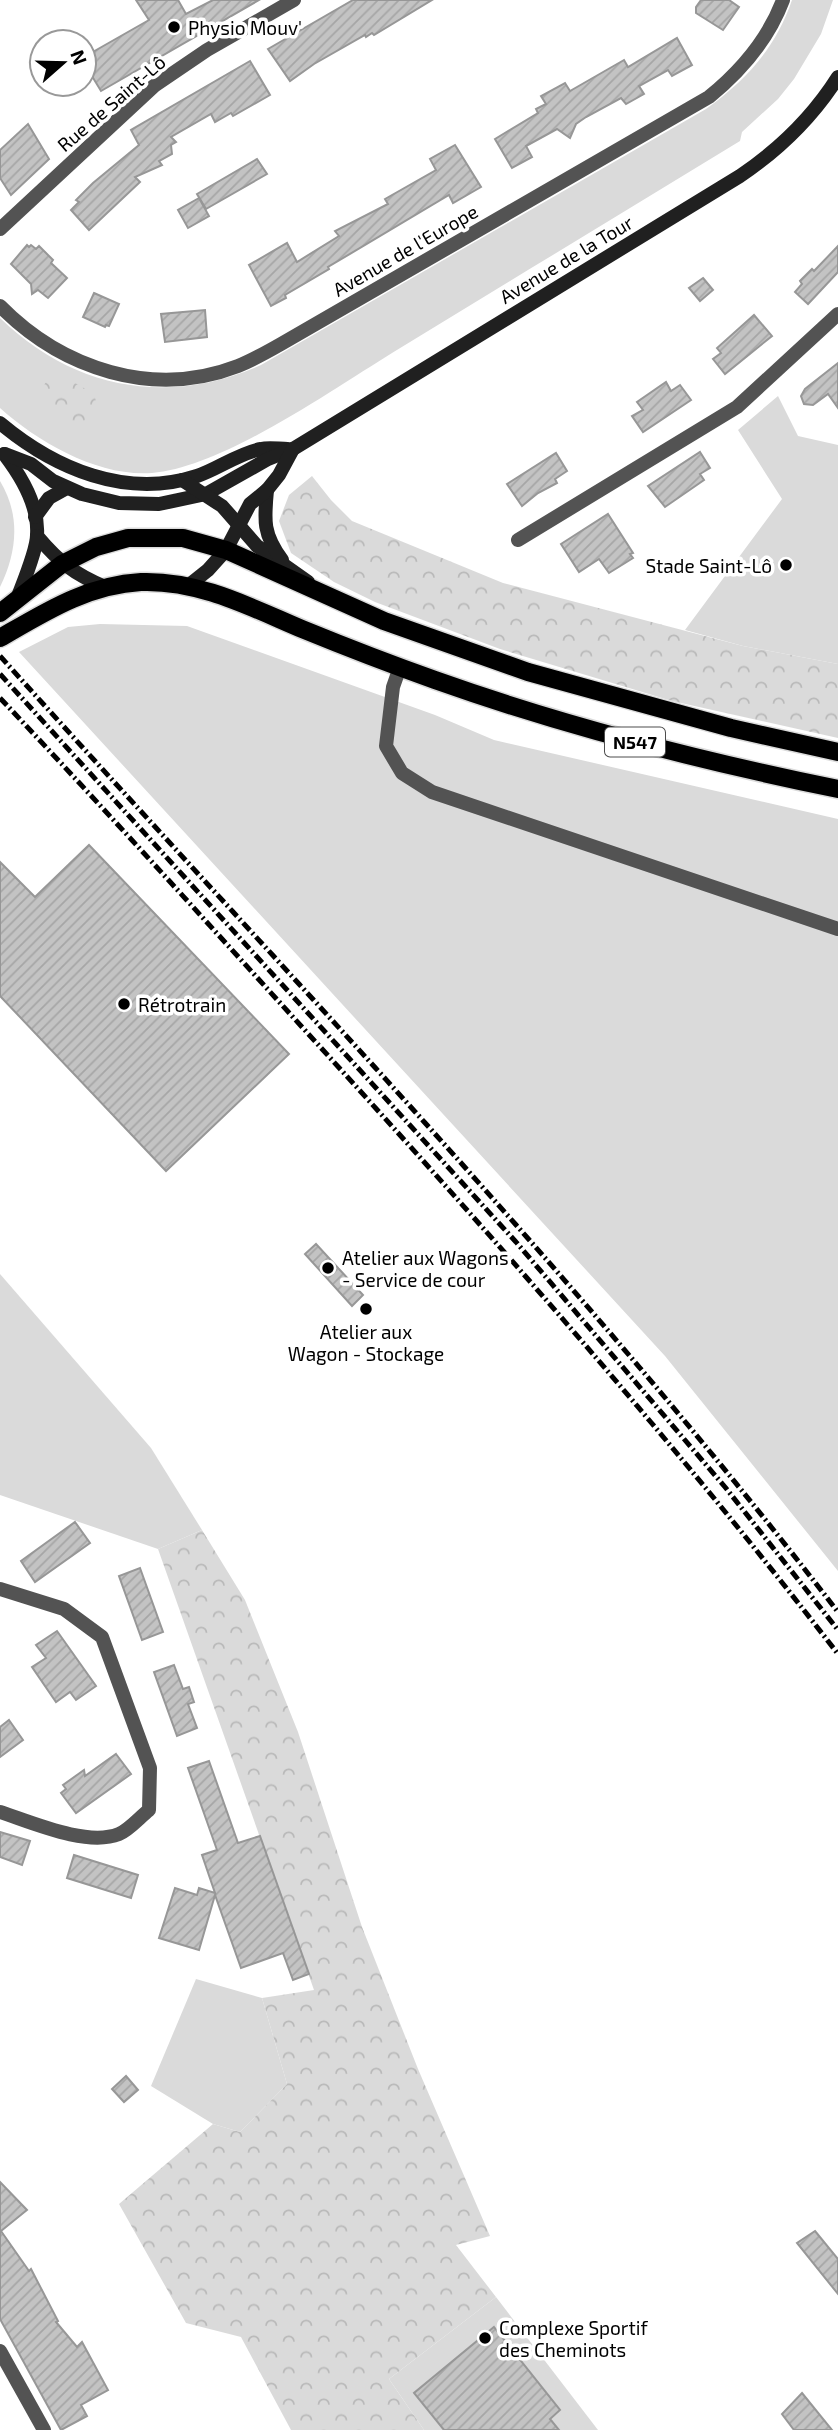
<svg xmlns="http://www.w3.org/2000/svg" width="838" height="2430" viewBox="0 0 838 2430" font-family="'Exo 2',sans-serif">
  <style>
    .green { fill: #dadada }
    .forest { fill: url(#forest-crowns) }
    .building { fill: url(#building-hatch); stroke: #979797; stroke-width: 2 }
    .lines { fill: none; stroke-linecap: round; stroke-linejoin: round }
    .primary-casing { stroke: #dbdbdb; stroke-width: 21 }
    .street { stroke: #535353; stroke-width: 14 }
    .secondary { stroke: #202020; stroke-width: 14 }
    .primary { stroke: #000; stroke-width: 18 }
    .rail { stroke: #000; stroke-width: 5; stroke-dasharray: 10 3.5 2 3.5; stroke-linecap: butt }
    .poi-dot { fill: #000; stroke: #fff; stroke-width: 2.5 }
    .labels { text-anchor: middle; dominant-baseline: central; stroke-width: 7; stroke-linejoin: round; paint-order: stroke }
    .shield { fill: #fff; stroke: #4c4c4c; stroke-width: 2 }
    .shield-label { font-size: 18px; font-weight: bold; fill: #000 }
    .poi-label { font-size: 19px; fill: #000; stroke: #fff; text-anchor: start }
    .street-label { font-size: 19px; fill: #000; stroke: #fff }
  </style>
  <defs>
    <pattern id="forest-crowns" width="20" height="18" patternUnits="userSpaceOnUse" patternTransform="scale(1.75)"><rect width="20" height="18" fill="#dadada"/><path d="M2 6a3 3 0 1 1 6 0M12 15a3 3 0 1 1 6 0" fill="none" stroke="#b9b9b9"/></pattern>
    <pattern id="building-hatch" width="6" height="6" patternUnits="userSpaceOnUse" patternTransform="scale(1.75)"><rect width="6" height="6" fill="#c3c3c3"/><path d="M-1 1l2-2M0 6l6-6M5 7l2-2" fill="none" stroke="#a6a6a6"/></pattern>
  </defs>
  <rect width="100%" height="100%" fill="#fff"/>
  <g class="green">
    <path d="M792,0H833L821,34L794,79L778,99L742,132L740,141C624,212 508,282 392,353C332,390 221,468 152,473C99,477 39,443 0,408V318C73,389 168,407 261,365L706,109C747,79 775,49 792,0Z"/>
    <path d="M778,396L798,436L838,445V664L743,646L685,630L782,499L738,430Z"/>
    <path d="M0,481C21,516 17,552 0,587Z"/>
    <path d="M100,624L187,626L435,715L494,740L838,819V1571L665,1356L19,652L68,627Z"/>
    <path d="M0,1274L151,1448L202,1530L158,1549L0,1495Z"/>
    <path d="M196,1979L262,1998L287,2084L240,2132L213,2124L151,2086Z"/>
    <path d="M496,2297L598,2430H424L389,2379Z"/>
  </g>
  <g class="forest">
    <path d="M63,376L94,394L98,408L93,418C79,423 69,426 57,417L55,410L40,391L48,379Z"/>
    <path d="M312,476L331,500L352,521L503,583L743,646L838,664V738L672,701L500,649L375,602L334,582L291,553L279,521L289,495Z"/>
    <path d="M202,1530L245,1600L298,1732L362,1927L418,2069L490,2236L456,2245L496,2297L389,2379L424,2430H291L241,2337L186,2323L119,2204L213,2124L240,2132L287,2084L262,1998L314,1990L158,1549Z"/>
  </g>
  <g class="building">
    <path d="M136,0H178L186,14L213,0H259L101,91L84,63V57L149,20Z"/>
    <path d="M353,0H432L374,35L372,33L366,37L365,35L314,64L290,81L268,49Z"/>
    <path d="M701,0H729L739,7L723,30L696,13V7Z"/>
    <path d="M677,38L692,65L672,76L668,70L639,86L644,94L626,104L621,98L586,117L576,124L570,138L557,129L526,146L532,157L512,168L495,139L538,113L536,109L546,104L541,96L565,83L570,91L624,60L628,67Z"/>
    <path d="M250,61L270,95L233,116L231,113L215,122L211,114L171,137L176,142L171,145L172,154L159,161L162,165L135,177L140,182L89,230L71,210L79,202L76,200L93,183L139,145L131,130Z"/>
    <path d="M28,124L49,159L11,195L0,178V150Z"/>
    <path d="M455,145L481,187L453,203L449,195L328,267L329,269L285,295L286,298L271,306L249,265L287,243L297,262L339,236L335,231L388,204L385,199L436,170L430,159Z"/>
    <path d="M257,159L267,174L206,209L197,194Z"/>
    <path d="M199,198L209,216L188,228L178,210Z"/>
    <path d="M27,245L29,247L31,245L36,249L39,246L53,260L51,263L67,278L48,298L38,290L32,294L31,284L11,264Z"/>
    <path d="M838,246V272L808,304L795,292L802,284L800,281L812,269L814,271Z"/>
    <path d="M703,278L713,290L700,301L689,288Z"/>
    <path d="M94,293L119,304L109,326L106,325L105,327L83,317Z"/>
    <path d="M205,310L207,337L165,342L161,314Z"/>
    <path d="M754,315L772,336L725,374L713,359L721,353L717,348Z"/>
    <path d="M838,363V408L828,394L813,405L804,404L801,396L805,389Z"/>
    <path d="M666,382L671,391L680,385L691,400L643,432L632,416L643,410L637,402Z"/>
    <path d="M700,452L710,468L700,474L704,480L665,507L648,486Z"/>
    <path d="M556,453L567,471L555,479L557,483L538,493L522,506L507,484Z"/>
    <path d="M608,514L633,553L630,554L633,558L609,573L599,559L579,572L561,544Z"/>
    <path d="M89,845L289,1054L166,1171L0,996V862L35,897Z"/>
    <path d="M316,1244L363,1295L352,1306L305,1254Z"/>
    <path d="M75,1522L90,1543L35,1582L21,1561Z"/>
    <path d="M140,1568L163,1632L142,1640L119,1576Z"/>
    <path d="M57,1631L96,1686L76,1700L70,1692L56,1702L32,1667L46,1658L36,1645Z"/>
    <path d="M174,1665L183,1689L189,1687L194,1702L188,1704L197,1728L177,1736L154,1672Z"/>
    <path d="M9,1720L23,1740L0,1757V1727Z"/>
    <path d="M116,1754L131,1774L76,1813L61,1793L66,1789L63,1785L84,1770L85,1776Z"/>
    <path d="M209,1761L238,1843L260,1836L309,1974L293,1980L283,1953L241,1968L215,1895L199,1950L159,1938L175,1888L197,1895L199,1888L215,1893L202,1855L217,1850L188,1768Z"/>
    <path d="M0,1832L30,1841L22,1865L0,1857Z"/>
    <path d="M74,1855L138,1875L131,1898L67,1878Z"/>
    <path d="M126,2076L138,2090L124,2102L112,2089Z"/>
    <path d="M0,2182L27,2210L1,2231L29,2271L31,2269L58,2321L56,2322L77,2347L82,2342L108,2390L81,2405L87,2416L61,2430L0,2319Z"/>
    <path d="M815,2231L838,2259V2294L797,2243Z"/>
    <path d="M494,2327L560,2410L550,2419L559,2430H444L414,2393Z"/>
    <path d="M802,2393L832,2430H794L782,2414Z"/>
  </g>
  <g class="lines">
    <defs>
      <g id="primary">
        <path d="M0,613L62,564L96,547L128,538H183L226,550L384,621L528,672L731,728L838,752"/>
        <path d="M0,638C45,612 87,585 141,582C199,580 250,607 302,629C346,647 390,664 435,680C567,727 701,761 838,789"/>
      </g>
    </defs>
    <use href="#primary" class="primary-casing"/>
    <g class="street">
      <path d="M0,229L154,86L207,50L294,0"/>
      <path d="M0,306C62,369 153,399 238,366C253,360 267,352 281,344L709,97C741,71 768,40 783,0"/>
      <path d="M518,540L737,407L838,314"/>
      <path d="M400,667L393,687L386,746L402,773L432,792L838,929"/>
      <path d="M0,1589L64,1609L102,1637L150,1768L149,1810C140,1817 129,1830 119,1834C87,1847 31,1822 0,1812"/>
      <path d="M0,2351L44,2430"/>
    </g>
    <g class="secondary">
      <path d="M0,423C55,469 126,499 197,476C218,469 239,453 261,449C269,447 279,449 288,449"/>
      <path d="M4,454C21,476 39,506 37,535C37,550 23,583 17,599"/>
      <path d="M5,454L31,464L53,481L82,494L119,503L159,504L206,494L268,459L293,449L740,176C780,149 812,118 838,77"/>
      <path d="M182,480L222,506L257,546L308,582"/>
      <path d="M267,490C264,521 263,534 282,560"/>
      <path d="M35,517L49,498L67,488"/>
      <path d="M37,536C59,562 74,574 105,587"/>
      <path d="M188,586L208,570L226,550L250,504L267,490L279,475L293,449"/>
    </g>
    <use href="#primary" class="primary"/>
    <g class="rail">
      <path d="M0,656C283,971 579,1276 838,1612"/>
      <path d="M0,674L516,1242L725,1487L838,1630"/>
      <path d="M0,698C102,806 202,917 302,1027C488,1231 670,1436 838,1654"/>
    </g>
  </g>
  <g class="poi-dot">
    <circle cx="174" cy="27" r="7"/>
    <circle cx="786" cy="565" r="7"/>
    <circle cx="124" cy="1004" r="7"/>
    <circle cx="328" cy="1268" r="7"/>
    <circle cx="366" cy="1309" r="7"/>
    <circle cx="485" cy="2338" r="7"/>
  </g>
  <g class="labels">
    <rect class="shield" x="605" y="727.5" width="60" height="29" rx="5"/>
    <g class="shield-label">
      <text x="635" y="742">N547</text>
    </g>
    <g class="poi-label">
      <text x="188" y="27">Physio Mouv'</text>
      <text x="772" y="565" text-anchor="end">Stade Saint-Lô</text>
      <text x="138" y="1004">Rétrotrain</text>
      <text x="342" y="1257">Atelier aux Wagons<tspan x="342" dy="22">- Service de cour</tspan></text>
      <text x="366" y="1331" text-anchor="middle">Atelier aux<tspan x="366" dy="22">Wagon - Stockage</tspan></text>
      <text x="499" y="2327">Complexe Sportif<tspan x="499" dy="22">des Cheminots</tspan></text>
    </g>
    <g class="street-label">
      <text transform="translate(111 103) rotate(-41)">Rue de Saint-Lô</text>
      <text transform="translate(405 250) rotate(-30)">Avenue de l'Europe</text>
      <text transform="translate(566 259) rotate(-31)">Avenue de la Tour</text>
    </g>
  </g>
  <g transform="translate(63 63) rotate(70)"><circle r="33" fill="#ffffff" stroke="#999999" stroke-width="2"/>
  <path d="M0-5L12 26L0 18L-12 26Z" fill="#000000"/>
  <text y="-10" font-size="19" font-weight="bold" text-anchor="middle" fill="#000000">N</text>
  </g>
</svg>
